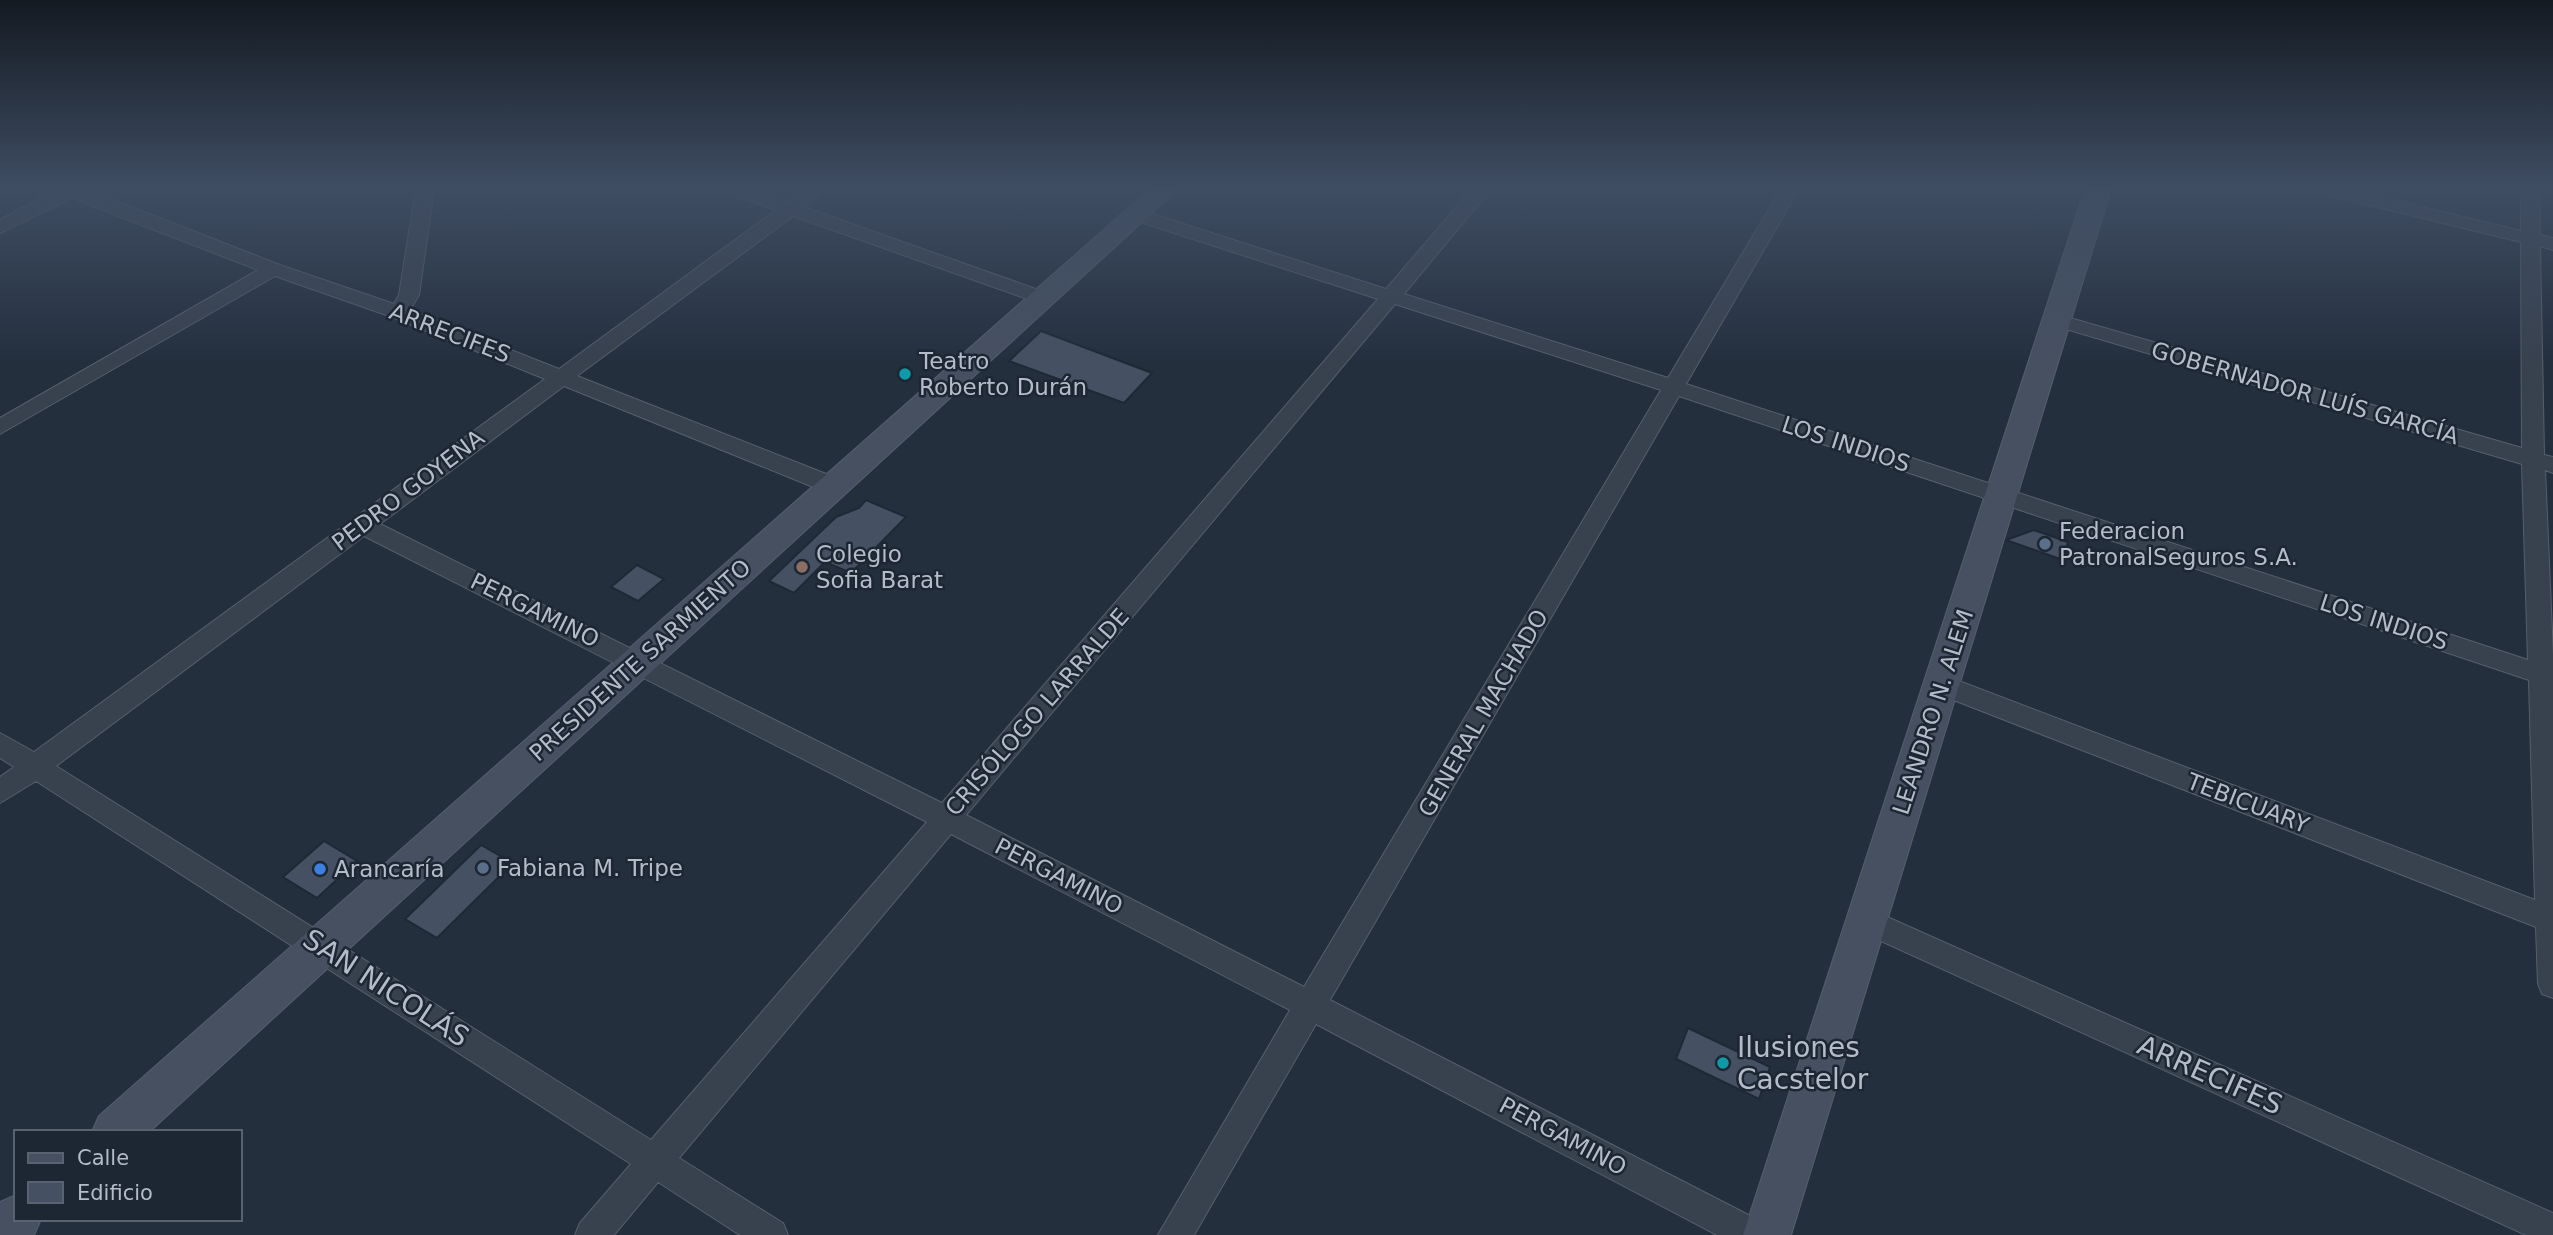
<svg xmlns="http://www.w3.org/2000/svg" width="2553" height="1235" viewBox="0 0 2553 1235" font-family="'DejaVu Sans',sans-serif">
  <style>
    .building { fill: #455162; stroke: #1f2835; stroke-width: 2 }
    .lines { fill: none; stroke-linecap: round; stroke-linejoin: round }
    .street-casing { stroke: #565f6c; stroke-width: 2 }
    .secondary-casing { stroke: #565f6c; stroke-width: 2 }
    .street { fill: #38414e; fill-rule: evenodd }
    .secondary { fill: #465061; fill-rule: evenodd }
    .culture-dot { fill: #0f9aa8; stroke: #1d2633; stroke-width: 2.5 }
    .service-dot { fill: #5c6f8a; stroke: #1d2633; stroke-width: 2.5 }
    .education-dot { fill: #8d6e63; stroke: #1d2633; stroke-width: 2.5 }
    .shop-dot { fill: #3f7fe0; stroke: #1d2633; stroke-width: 2.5 }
    .labels { text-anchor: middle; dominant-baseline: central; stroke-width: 5; stroke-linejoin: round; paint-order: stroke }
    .street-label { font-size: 23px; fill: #b4bcc9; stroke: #1d2633 }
    .poi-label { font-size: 23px; fill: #b4bcc9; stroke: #1d2633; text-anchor: start }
    .near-street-label { font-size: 28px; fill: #b4bcc9; stroke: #1d2633 }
    .near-poi-label { font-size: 28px; fill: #b4bcc9; stroke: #1d2633; text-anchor: start }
  </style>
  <rect width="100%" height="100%" fill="#242f3e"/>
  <g class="building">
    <path d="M1041,331L1152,373L1124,403L1009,361Z"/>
    <path d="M866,500L906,517L851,573L825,562L794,593L769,581L836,517L859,508Z"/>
    <path d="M2034,530L2068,542L2063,560L2006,540Z"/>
    <path d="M637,565L664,579L638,601L611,587Z"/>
    <path d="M324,841L357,861L317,898L283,877Z"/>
    <path d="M481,845L513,863L437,938L405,919Z"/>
    <path d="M1688,1028L1770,1067L1759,1099L1676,1059Z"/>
  </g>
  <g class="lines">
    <defs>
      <g id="street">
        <path d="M57,189H85L280,265L394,304L399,295L416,189H434L419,295L410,310L559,369L776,210L728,193L725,189H751L788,202L805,189H826L804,207L1050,294L1053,298L1050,302H1036L793,216L577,376L839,479L842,485L839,491H823L564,386L380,524L942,803L1378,299L1131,219L1128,215L1131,211H1143L1386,289L1472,189H1491L1404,294L1668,378L1781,189H1799L1686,384L2528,660L2522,464L2049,324L2046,320L2056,314L2063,316L2522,448L2521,242L2320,193L2317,189H2348L2521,231V189H2539L2540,235L2553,238V250L2540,246L2544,455L2553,457V473L2545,470L2553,655V998L2542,994L2538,984L2536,927L1933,692L1929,685L1933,678L1942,675L1951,678L2535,900L2529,680L1679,396L1330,1000L1764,1223L1769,1235H1717L1316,1024L1194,1235H1158L1290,1010L951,834L679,1158L783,1223L788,1235H740L658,1182L614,1235H575L580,1223L631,1164L36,781L0,803V777L14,767L0,758V733L34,752L545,379L392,317L275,276L0,434V418L258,270L72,198L0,233V220ZM1395,304L1661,390L1304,987L966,815ZM364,536L927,822L651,1140L56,766Z"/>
        <path d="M1867,908L2553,1213V1235H2526L1857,930L1852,921L1857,912Z"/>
      </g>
      <g id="secondary">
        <path d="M1150,189H1178L149,1132H92L99,1116Z"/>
        <path d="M2085,189H2111L1791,1235H1743Z"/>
        <path d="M16,1195V1219H41L34,1235H0V1202Z"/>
      </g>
    </defs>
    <use href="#street" class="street-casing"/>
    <use href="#secondary" class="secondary-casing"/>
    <use href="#street" class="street"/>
    <use href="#secondary" class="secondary"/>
  </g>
  <linearGradient id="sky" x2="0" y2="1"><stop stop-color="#141a22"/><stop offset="0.52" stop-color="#3f4d63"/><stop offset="1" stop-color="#3f4d63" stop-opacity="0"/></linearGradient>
  <rect width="2553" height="362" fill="url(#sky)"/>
  <g class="culture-dot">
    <circle cx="905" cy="374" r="7"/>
    <circle cx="1723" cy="1063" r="7"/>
  </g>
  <g class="service-dot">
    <circle cx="2045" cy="544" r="7"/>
    <circle cx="483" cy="868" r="7"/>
  </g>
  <circle class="education-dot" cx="802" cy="567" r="7"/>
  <circle class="shop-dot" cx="320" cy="869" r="7"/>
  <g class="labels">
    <g class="street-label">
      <text transform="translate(450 333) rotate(21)">ARRECIFES</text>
      <text transform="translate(2305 393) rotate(16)">GOBERNADOR LUÍS GARCÍA</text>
      <text transform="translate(1846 444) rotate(18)">LOS INDIOS</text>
      <text transform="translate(408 490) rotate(-37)">PEDRO GOYENA</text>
      <text transform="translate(535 610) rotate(26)">PERGAMINO</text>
      <text transform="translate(2384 622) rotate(18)">LOS INDIOS</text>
      <text transform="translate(640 660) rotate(-42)">PRESIDENTE SARMIENTO</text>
      <text transform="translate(1037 712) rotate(-49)">CRISÓLOGO LARRALDE</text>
      <text transform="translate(1933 712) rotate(-72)">LEANDRO N. ALEM</text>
      <text transform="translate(1483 713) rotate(-60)">GENERAL MACHADO</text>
      <text transform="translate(2248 803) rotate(21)">TEBICUARY</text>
      <text transform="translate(1059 876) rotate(27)">PERGAMINO</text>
      <text transform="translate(1563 1136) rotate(28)">PERGAMINO</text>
    </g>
    <g class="poi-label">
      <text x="919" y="361">Teatro<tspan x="919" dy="26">Roberto Durán</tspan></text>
      <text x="2059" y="531">Federacion<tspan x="2059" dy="26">PatronalSeguros S.A.</tspan></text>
      <text x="816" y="554">Colegio<tspan x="816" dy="26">Sofia Barat</tspan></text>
      <text x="497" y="868">Fabiana M. Tripe</text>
      <text x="334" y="869">Arancaría</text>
    </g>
    <g class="near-street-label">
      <text transform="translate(386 988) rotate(33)">SAN NICOLÁS</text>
      <text transform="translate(2210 1075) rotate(24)">ARRECIFES</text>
    </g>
    <g class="near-poi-label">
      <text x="1737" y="1047">Ilusiones<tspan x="1737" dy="32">Cacstelor</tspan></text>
    </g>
  </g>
  <rect x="14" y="1130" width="228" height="91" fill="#1d2633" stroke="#59626f" stroke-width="2"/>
  <rect x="28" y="1153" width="35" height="10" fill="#465061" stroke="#59626f" stroke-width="2"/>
  <text x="77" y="1165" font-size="21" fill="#b4bcc9">Calle</text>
  <rect x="28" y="1182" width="35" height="21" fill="#455162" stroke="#59626f" stroke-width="2"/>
  <text x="77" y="1200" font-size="21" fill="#b4bcc9">Edificio</text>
</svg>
